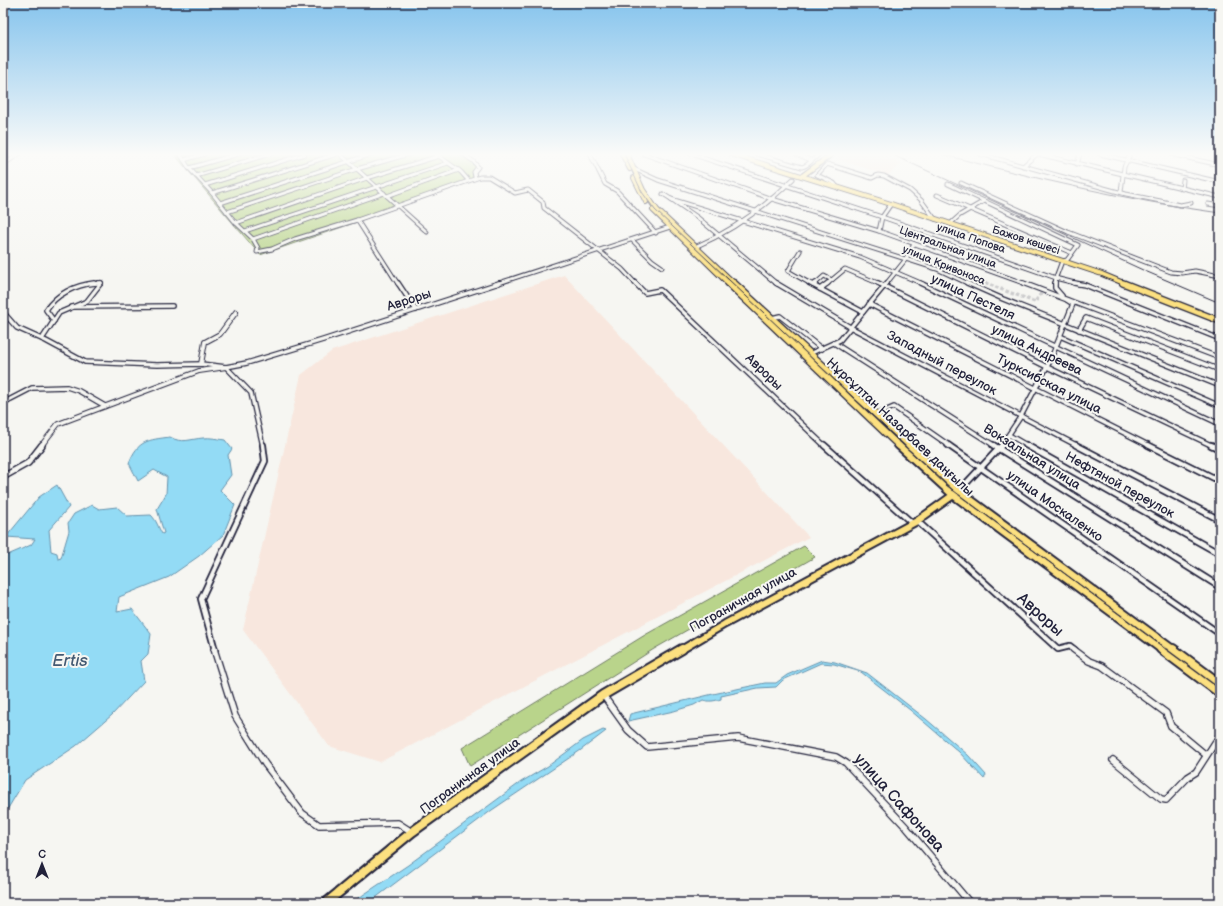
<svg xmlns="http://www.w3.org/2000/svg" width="1223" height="906" viewBox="0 0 1223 906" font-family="'Balsamiq Sans',sans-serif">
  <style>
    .built { fill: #f8e7de }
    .green { fill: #b9d48b; stroke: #6e7b63 }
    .water { fill: #93dbf5; stroke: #6691ab }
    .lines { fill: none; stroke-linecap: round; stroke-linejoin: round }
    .minor-tunnel-far1 { stroke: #cccccd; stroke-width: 3; stroke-dasharray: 3 1.5; stroke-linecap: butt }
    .minor-tunnel { stroke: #cccccd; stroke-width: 3.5; stroke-dasharray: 3.5 2; stroke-linecap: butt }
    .minor-far3-casing { stroke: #22223b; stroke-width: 5 }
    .minor-far2-casing { stroke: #22223b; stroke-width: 6 }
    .minor-far1-casing { stroke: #22223b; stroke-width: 8 }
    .minor-casing { stroke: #22223b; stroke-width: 8 }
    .tertiary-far2-casing { stroke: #22223b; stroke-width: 5 }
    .tertiary-far1-casing { stroke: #22223b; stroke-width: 6 }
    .tertiary-casing { stroke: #22223b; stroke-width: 8 }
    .primary-far3-casing { stroke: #22223b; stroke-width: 6 }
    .primary-far2-casing { stroke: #22223b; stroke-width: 8 }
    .primary-far1-casing { stroke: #22223b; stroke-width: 10 }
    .primary-casing { stroke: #22223b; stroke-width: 12 }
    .trunk-far3-casing { stroke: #22223b; stroke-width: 6 }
    .trunk-far2-casing { stroke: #22223b; stroke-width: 8 }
    .trunk-far1-casing { stroke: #22223b; stroke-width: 10 }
    .trunk-casing { stroke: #22223b; stroke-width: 12 }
    .minor-far3 { stroke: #f6f6f2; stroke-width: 3 }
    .minor-far2 { stroke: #f6f6f2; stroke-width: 3.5 }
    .minor-far1 { stroke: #f6f6f2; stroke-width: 4.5 }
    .minor { stroke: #f6f6f2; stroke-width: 5.5 }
    .tertiary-far2 { stroke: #f6f6f2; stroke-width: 3 }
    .tertiary-far1 { stroke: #f6f6f2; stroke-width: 4 }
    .tertiary { stroke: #f6f6f2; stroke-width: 5 }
    .primary-far3 { stroke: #fce080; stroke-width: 4 }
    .primary-far2 { stroke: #fce080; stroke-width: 5.5 }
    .primary-far1 { stroke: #fce080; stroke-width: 6 }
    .primary { stroke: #fce080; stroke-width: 8 }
    .trunk-far3 { stroke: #fce080; stroke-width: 4 }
    .trunk-far2 { stroke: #fce080; stroke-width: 5.5 }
    .trunk-far1 { stroke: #fce080; stroke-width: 6 }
    .trunk { stroke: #fce080; stroke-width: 8 }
    .tram-far1 { stroke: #22223b; stroke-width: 1 }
    .tram { stroke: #22223b; stroke-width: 1.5 }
    .rail { stroke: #22223b; stroke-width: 1 }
    .labels { text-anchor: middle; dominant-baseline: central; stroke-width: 4; stroke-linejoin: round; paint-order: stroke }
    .far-street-label { font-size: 11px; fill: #22223b; stroke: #f6f6f2 }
    .street-label { font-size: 13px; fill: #22223b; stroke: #f6f6f2 }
    .near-street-label { font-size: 16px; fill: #22223b; stroke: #f6f6f2 }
    .near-water-label { font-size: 17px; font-style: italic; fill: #445a73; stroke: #f6f6f2 }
  </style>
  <rect width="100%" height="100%" fill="#f6f6f2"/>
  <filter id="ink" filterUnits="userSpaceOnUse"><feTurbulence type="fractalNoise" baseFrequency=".025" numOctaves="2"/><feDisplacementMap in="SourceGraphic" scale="8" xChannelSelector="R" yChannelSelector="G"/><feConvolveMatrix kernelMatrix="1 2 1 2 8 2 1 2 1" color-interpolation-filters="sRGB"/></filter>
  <g filter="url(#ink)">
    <g class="built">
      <path d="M843,154H878L902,163L888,175H886L837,159Z"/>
      <path d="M564,275L809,537L380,762L329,746L243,630L301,375L332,351Z"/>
    </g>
    <g class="green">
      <path d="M174,154H463L473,161L478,167L474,172L475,177L397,206L357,222L260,255Z"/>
      <path d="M804,546L815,557L654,649L470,766L462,748L645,635Z"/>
    </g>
    <g class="water">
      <path d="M170,437C182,444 190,439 203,438C210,437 218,439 225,440L232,449L228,455L231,475L220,490L235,505L223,535L199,556L169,577L119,597L117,612L132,609L151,634L148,654L141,661L144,681L112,715L76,746L25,780L7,810L3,813V557L31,545L35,539L6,537L39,497L57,485L69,507L49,530L51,551L57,553L58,559L61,558L69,531L68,523L74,514L92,505L99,509L117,507L127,516L151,515C157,521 158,527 162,534L164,533L157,509L166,494L167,477L154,470L138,481L129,463C138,440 148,440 170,437Z"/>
      <path d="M822,660L835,662L867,673L926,719L968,755L986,775L984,779L959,752L910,710L861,672L834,664L821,663L783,680L776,687L758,688L721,696V699C714,701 710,702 703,700L694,705L674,711L628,721L630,714L713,694L765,683H776L787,675Z"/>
      <path d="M603,730L606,731L581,750L492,810L374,899L365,903H351L408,865L521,782L548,766L583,740Z"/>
    </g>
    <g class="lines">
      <path class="minor-tunnel-far1" d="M943,273L952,270L987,284"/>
      <path class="minor-tunnel" d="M985,283L1035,302L1043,291"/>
      <defs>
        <g id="minor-far3">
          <path d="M180,154L189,168L212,193L236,223L253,239L258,248L257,252L272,249L295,239L357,220"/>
          <path d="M340,154L427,232"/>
          <path d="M436,154L461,172L468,180"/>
          <path d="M463,154L473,161L478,167L474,172L475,177"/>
          <path d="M590,154L605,184L617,191L656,233"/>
          <path d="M644,154L772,199L879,231L1026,284"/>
          <path d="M691,154L882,217L1059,279L1079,284"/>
          <path d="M757,154L802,167C810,165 813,158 820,154"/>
          <path d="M796,154L811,160"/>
          <path d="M1038,154L1220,197"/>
          <path d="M1100,154L1220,182"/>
          <path d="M1170,154L1220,165"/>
          <path d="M3,157L16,154"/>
          <path d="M184,160L204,154"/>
          <path d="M1077,164L1080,154"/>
          <path d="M3,165L19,154"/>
          <path d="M1023,166L1037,154"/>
          <path d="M189,168L238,154"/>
          <path d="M632,168L658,180L937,269L969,284"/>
          <path d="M196,176L270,154"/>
          <path d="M961,183L1068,232L1171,272L1182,273L1195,271L1220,276"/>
          <path d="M948,184L1078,245L1067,260L1062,261L1056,277L1055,284"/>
          <path d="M205,185L305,154"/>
          <path d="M838,188L834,183L817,175L827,164L872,178L878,175L884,176L910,190L921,200L935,219"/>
          <path d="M1182,189L1183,180"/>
          <path d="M1121,192L1124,167L1130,154"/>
          <path d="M212,193L337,154"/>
          <path d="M663,194L671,199L860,257L923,284"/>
          <path d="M937,195L1072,253"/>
          <path d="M387,196L459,170"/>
          <path d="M671,199L697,217L777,284"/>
          <path d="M220,203L372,154"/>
          <path d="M1208,204L1220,206"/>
          <path d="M227,212L357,169L409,154"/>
          <path d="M236,223L367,178L439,156"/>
          <path d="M950,224L960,215L984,201"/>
          <path d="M245,231L448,163"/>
          <path d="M879,231L882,217L891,204"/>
          <path d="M253,239L384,193"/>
          <path d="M632,240L652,260L662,267"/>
          <path d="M697,246C734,230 764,208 793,179"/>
          <path d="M800,251L788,271L811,284"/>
          <path d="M89,284L101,283"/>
          <path d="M398,284L357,220L480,177H489L515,193L528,190L543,202L544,208L622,269L636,284"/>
          <path d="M496,284L673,226"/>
          <path d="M815,284L824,276L832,280"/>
          <path d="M827,284L845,269L880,284"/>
          <path d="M886,284L906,259L914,244"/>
        </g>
        <g id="minor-far2">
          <path d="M98,283H101"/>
          <path d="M398,283L416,310"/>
          <path d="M635,283L645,293L660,290L825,446"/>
          <path d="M776,283L850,327L1078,446"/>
          <path d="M809,283L863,312"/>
          <path d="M878,283L1047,367L1213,446"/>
          <path d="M920,283L1220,424"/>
          <path d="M967,283L1003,299L1220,386"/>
          <path d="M1023,283L1220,358"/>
          <path d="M1055,283V288L1062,296"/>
          <path d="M1074,283L1085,285L1220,339"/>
          <path d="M813,285L816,283"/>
          <path d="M820,289L828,283"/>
          <path d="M869,304L1150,446"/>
          <path d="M72,307L172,306"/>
          <path d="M3,312L17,328L46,341L85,362L157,365L201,364L226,367L251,393L263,446"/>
          <path d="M772,318L780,316L822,349"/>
          <path d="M54,321L46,310C56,294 76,285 94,283"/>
          <path d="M1079,330L1086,318L1220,370"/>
          <path d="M1060,336L1220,406"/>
          <path d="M42,339L59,313L87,301L101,283"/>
          <path d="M834,343L995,446"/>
          <path d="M809,354L840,340L887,283"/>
          <path d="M226,367L247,363L323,340L499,283"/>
          <path d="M3,403L32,388L67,387L79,391L105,406"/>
          <path d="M876,415L894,407L950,446"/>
          <path d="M1009,435L1028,446"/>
          <path d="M1001,446L1021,416L1050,361L1073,304L1067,300"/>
        </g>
        <g id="minor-far1">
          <path d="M824,445L912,523"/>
          <path d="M948,445L1220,634"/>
          <path d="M993,445L1220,587"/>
          <path d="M1026,445L1220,554"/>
          <path d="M1076,445L1220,520"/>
          <path d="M1148,445L1220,481"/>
          <path d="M1211,445L1220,449"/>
          <path d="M959,491L1002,445"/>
          <path d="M917,521L1058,649L1070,646L1075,650"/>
          <path d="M215,650L201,599L265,461L263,445"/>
        </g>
        <g id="minor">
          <path d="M214,649L235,716L265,764L302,813L319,825L398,823L412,832"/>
          <path d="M1073,649L1089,661L1102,666L1166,713L1171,726L1206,755"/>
          <path d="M603,695L628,730L647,747L738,738L836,757L846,763L906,827L970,903"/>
          <path d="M1113,760L1161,799L1166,800L1188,777L1196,772L1220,735"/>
        </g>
        <path id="tertiary-far2" d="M980,154L1126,194L1180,205L1191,203"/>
        <g id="tertiary-far1">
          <path d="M201,364L205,342L220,334L236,312"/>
          <path d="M41,446L58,424L199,371L226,367"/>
        </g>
        <path id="tertiary" d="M3,477L28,463L42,445"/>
        <g id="primary-far3">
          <path d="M731,154L891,204L1102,274L1126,284"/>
          <path d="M802,176L832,154"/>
        </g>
        <path id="primary-far2" d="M1123,283L1220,321"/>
        <g id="primary-far1">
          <path d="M959,491L1174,650"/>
          <path d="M953,495L1162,650"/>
        </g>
        <g id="primary">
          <path d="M1161,649L1220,693"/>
          <path d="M1173,649L1220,684"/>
        </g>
        <g id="trunk-far3">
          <path d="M622,154L630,169"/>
          <path d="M627,154L643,190L657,210L735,284"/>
          <path d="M634,178L646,202"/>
          <path d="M653,210L729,284"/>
        </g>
        <g id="trunk-far2">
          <path d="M728,283L899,446"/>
          <path d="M734,283L910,446"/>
        </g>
        <g id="trunk-far1">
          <path d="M898,445L953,495"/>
          <path d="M681,650L725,624L917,521L959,491L909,445"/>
        </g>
        <path id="trunk" d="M326,903L412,832L603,695L682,649"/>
      </defs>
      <use href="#minor-far3" class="minor-far3-casing"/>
      <use href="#minor-far2" class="minor-far2-casing"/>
      <use href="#minor-far1" class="minor-far1-casing"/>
      <use href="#minor" class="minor-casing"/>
      <use href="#tertiary-far2" class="tertiary-far2-casing"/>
      <use href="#tertiary-far1" class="tertiary-far1-casing"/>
      <use href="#tertiary" class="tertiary-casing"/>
      <use href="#primary-far3" class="primary-far3-casing"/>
      <use href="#primary-far2" class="primary-far2-casing"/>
      <use href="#primary-far1" class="primary-far1-casing"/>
      <use href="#primary" class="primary-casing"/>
      <use href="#trunk-far3" class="trunk-far3-casing"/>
      <use href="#trunk-far2" class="trunk-far2-casing"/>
      <use href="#trunk-far1" class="trunk-far1-casing"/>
      <use href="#trunk" class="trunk-casing"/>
      <use href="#minor-far3" class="minor-far3"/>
      <use href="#minor-far2" class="minor-far2"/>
      <use href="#minor-far1" class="minor-far1"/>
      <use href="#minor" class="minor"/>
      <use href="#tertiary-far2" class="tertiary-far2"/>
      <use href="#tertiary-far1" class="tertiary-far1"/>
      <use href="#tertiary" class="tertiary"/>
      <use href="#primary-far3" class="primary-far3"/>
      <use href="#primary-far2" class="primary-far2"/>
      <use href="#primary-far1" class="primary-far1"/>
      <use href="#primary" class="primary"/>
      <use href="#trunk-far3" class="trunk-far3"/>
      <use href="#trunk-far2" class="trunk-far2"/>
      <use href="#trunk-far1" class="trunk-far1"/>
      <use href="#trunk" class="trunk"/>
      <path class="tram-far1" d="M624,154L642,192L655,210L946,485L1167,650"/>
      <path class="tram" d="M1166,649L1220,689"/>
      <g class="rail">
        <path d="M891,154L1145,271L1220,303"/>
        <path d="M941,154C1033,178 1126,200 1220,213"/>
      </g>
    </g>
  </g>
  <linearGradient id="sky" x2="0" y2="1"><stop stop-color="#86c4ed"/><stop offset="0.55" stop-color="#fbfbf9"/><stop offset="1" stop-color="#fbfbf9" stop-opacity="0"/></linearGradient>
  <rect width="1223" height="281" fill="url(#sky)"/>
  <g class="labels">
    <g class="far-street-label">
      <text transform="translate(971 238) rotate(19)">улица Попова</text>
      <text transform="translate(1026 240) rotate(18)">Бажов көшесі</text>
      <text transform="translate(948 247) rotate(20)">Центральная улица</text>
      <text transform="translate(944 265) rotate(22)">улица Кривоноса</text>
    </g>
    <g class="street-label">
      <text transform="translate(973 297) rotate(25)">улица Пестеля</text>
      <text transform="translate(409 300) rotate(-18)">Авроры</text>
      <text transform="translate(1037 350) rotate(26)">улица Андреева</text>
      <text transform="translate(942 363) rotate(28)">Западный переулок</text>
      <text transform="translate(764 372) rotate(44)">Авроры</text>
      <text transform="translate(1049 384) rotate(27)">Турксибская улица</text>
      <text transform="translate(900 427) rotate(43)">Нұрсұлтан Назарбаев даңғылы</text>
      <text transform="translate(1032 457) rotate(32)">Вокзальная улица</text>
      <text transform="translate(1120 485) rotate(29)">Нефтяной переулок</text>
      <text transform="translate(1055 506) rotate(35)">улица Москаленко</text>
      <text transform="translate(743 600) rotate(-29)">Пограничная улица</text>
      <text transform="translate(470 776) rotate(-36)">Пограничная улица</text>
    </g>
    <g class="near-street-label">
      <text transform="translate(1040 615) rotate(42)">Авроры</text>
      <text transform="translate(899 803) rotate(48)">улица Сафонова</text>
    </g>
    <g class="near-water-label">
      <text x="70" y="661">Ertis</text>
    </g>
  </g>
  <rect width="1223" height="906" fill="none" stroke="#f6f6f2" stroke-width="16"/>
  <rect x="8" y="8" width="1207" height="890" fill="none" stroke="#22223b" stroke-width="1.5" filter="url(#ink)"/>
  <g transform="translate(42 864)" stroke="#f6f6f2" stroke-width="3" paint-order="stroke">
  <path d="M0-3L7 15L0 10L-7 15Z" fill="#22223b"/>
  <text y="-6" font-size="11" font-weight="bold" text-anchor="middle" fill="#22223b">С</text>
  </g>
</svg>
